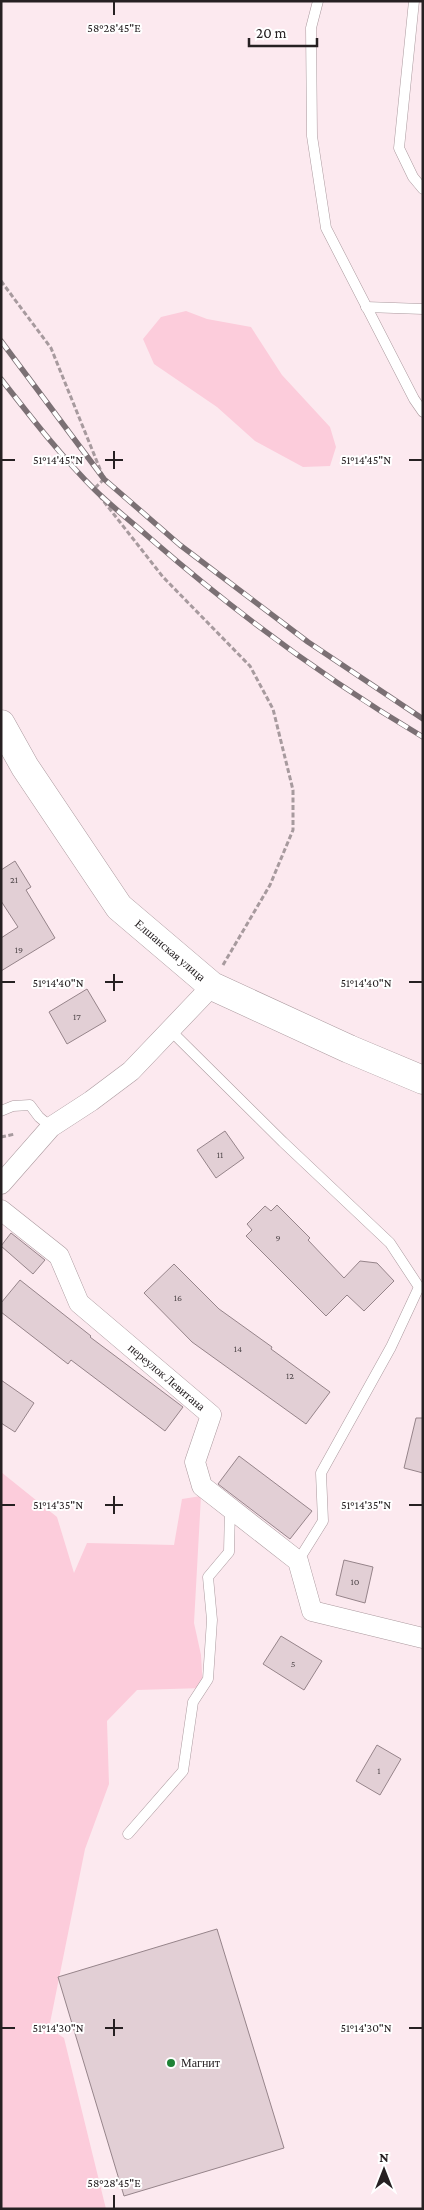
<svg xmlns="http://www.w3.org/2000/svg" width="424" height="2210" viewBox="0 0 424 2210" font-family="'Crimson Pro',serif">
  <style>
    .green { fill: #fcccdb }
    .building { fill: #e2cfd5; stroke: #96848a }
    .lines { fill: none; stroke-linecap: round; stroke-linejoin: round }
    .service-casing { stroke: #ab999e; stroke-width: 11 }
    .minor-casing { stroke: #ab999e; stroke-width: 21 }
    .primary-casing { stroke: #ab999e; stroke-width: 29 }
    .path { stroke: #a79a9e; stroke-width: 3; stroke-dasharray: 5 2.5; stroke-linecap: butt }
    .service { stroke: #fff; stroke-width: 10 }
    .minor { stroke: #fff; stroke-width: 20 }
    .primary { stroke: #fff; stroke-width: 28 }
    .rail-casing { stroke: #7b7074; stroke-width: 5.5 }
    .rail { stroke: #fff; stroke-width: 4; stroke-dasharray: 11; stroke-linecap: butt }
    .ticks { fill: none; stroke: #262022; stroke-width: 2 }
    .poi-dot { fill: #1f8236; stroke: #fff; stroke-width: 2 }
    .labels { text-anchor: middle; dominant-baseline: central; stroke-width: 4; stroke-linejoin: round; paint-order: stroke }
    .number-label { font-size: 10px; fill: #554c4f }
    .street-label { font-size: 12px; fill: #262022; stroke: #fff }
    .poi-label { font-size: 12px; fill: #262022; stroke: #fff; text-anchor: start }
    .ticks-label { font-size: 12px; text-anchor: middle; fill: #262022; stroke: #fff; stroke-width: 4; stroke-linejoin: round; paint-order: stroke }
  </style>
  <rect width="100%" height="100%" fill="#fce9ef"/>
  <g class="green">
    <path d="M186,311L207,319L251,327L282,375L330,427L336,447L330,466L303,467L255,441L217,407L154,364L143,339L161,317Z"/>
    <path d="M1,1472L57,1517L74,1573L87,1543L174,1545L182,1499L201,1496L194,1623L201,1655L203,1688L137,1690L107,1721L109,1784L85,1849L49,2028L64,2038L106,2209H1Z"/>
  </g>
  <g class="building">
    <path d="M15,861L31,887L26,890L55,938L1,971V938L18,927L1,901V870Z"/>
    <path d="M87,989L106,1021L67,1044L49,1012Z"/>
    <path d="M225,1131L244,1158L216,1178L197,1150Z"/>
    <path d="M277,1205L310,1238L308,1240L344,1278L360,1261L377,1263L394,1281L364,1311L347,1295L326,1316L246,1236L252,1230L247,1224L265,1206L271,1211Z"/>
    <path d="M11,1233L45,1260L33,1274L1,1246Z"/>
    <path d="M174,1264L219,1309L272,1347L271,1349L330,1392L306,1424L192,1342L144,1293Z"/>
    <path d="M20,1280L91,1336L90,1337L183,1407L165,1431L71,1360L68,1364L1,1312V1303Z"/>
    <path d="M1,1380L34,1403L15,1432L1,1423Z"/>
    <path d="M416,1418H423V1473L404,1468Z"/>
    <path d="M239,1456L312,1511L290,1539L218,1484Z"/>
    <path d="M344,1560L373,1567L365,1603L336,1595Z"/>
    <path d="M281,1636L322,1661L304,1690L263,1664Z"/>
    <path d="M377,1745L401,1759L380,1795L356,1781Z"/>
    <path d="M217,1929L284,2148L124,2196L58,1977Z"/>
  </g>
  <g class="lines">
    <defs>
      <g id="service">
        <path d="M318,1L311,28L312,136L326,228L414,399L423,412"/>
        <path d="M414,1L399,148L413,177L423,189"/>
        <path d="M366,307L423,309"/>
        <path d="M171,1031L283,1142L390,1243L419,1287L391,1347L321,1473L323,1521L298,1561"/>
        <path d="M1,1111L13,1106L30,1105L39,1117L51,1127"/>
        <path d="M128,1834L183,1771L193,1702L208,1679L212,1620L208,1577L229,1552L230,1508"/>
      </g>
      <g id="minor">
        <path d="M1,1184L51,1127L91,1101L131,1071L212,986"/>
        <path id="s1" d="M1,1210L59,1256L79,1303L211,1415L195,1462L202,1486L298,1561L312,1611L423,1638"/>
      </g>
      <g id="primary">
        <path id="s2" d="M1,724L25,767L119,907L212,986L349,1049L423,1080"/>
      </g>
    </defs>
    <use href="#service" class="service-casing"/>
    <use href="#minor" class="minor-casing"/>
    <use href="#primary" class="primary-casing"/>
    <g class="path">
      <path d="M1,281L51,348L104,479L94,489L163,577L250,666L273,709L293,790V830L270,885L223,965"/>
      <path d="M1,1137L15,1134"/>
    </g>
    <use href="#service" class="service"/>
    <use href="#minor" class="minor"/>
    <use href="#primary" class="primary"/>
    <defs>
      <g id="rail">
        <path d="M1,341L104,479L180,545L308,642L423,719"/>
        <path d="M1,379C31,417 60,455 94,489C112,507 132,522 151,539C235,612 327,680 423,737"/>
      </g>
    </defs>
    <use href="#rail" class="rail-casing"/>
    <use href="#rail" class="rail"/>
  </g>
  <path class="ticks" d="M114,2V15M114,451V469M2,460H15M105,460H123M409,460H422M114,974V991M2,982H15M105,982H123M409,982H422M114,1496V1514M2,1505H15M105,1505H123M409,1505H422M114,2019V2036M2,2028H15M105,2028H123M409,2028H422M114,2195V2208"/>
  <circle class="poi-dot" cx="171" cy="2063" r="5"/>
  <g class="labels">
    <g class="number-label">
      <text x="14" y="879">21</text>
      <text x="19" y="949">19</text>
      <text x="77" y="1016">17</text>
      <text x="220" y="1154">11</text>
      <text x="278" y="1237">9</text>
      <text x="178" y="1297">16</text>
      <text x="238" y="1348">14</text>
      <text x="290" y="1375">12</text>
      <text x="355" y="1581">10</text>
      <text x="293" y="1663">5</text>
      <text x="379" y="1770">1</text>
    </g>
    <g class="street-label">
      <text stroke="none"><textPath href="#s2" startOffset="285">Елшанская улица</textPath></text>
      <text stroke="none"><textPath href="#s1" startOffset="240">переулок Левитана</textPath></text>
    </g>
    <g class="poi-label">
      <text x="181" y="2063">Магнит</text>
    </g>
  </g>
  <g class="ticks-label">
    <text x="114" y="32">58°28'45"E</text>
    <text x="58" y="464">51°14'45"N</text>
    <text x="366" y="464">51°14'45"N</text>
    <text x="58" y="987">51°14'40"N</text>
    <text x="366" y="987">51°14'40"N</text>
    <text x="58" y="1509">51°14'35"N</text>
    <text x="366" y="1509">51°14'35"N</text>
    <text x="58" y="2032">51°14'30"N</text>
    <text x="366" y="2032">51°14'30"N</text>
    <text x="114" y="2187">58°28'45"E</text>
  </g>
  <rect width="424" height="2210" fill="none" stroke="#262022" stroke-width="5"/>
  <g transform="translate(384 2170)" stroke="#ffffff" stroke-width="4" paint-order="stroke">
  <path d="M0-4L9 19L0 12L-9 19Z" fill="#262022"/>
  <text y="-8" font-size="14" font-weight="bold" text-anchor="middle" fill="#262022">N</text>
  </g>
  <path d="M249 38v8h68v-8" fill="none" stroke="#262022" stroke-width="2.5"/>
  <text x="256" y="38" font-size="15" fill="#262022" stroke="#ffffff" stroke-width="4" paint-order="stroke">20 m</text>
</svg>
